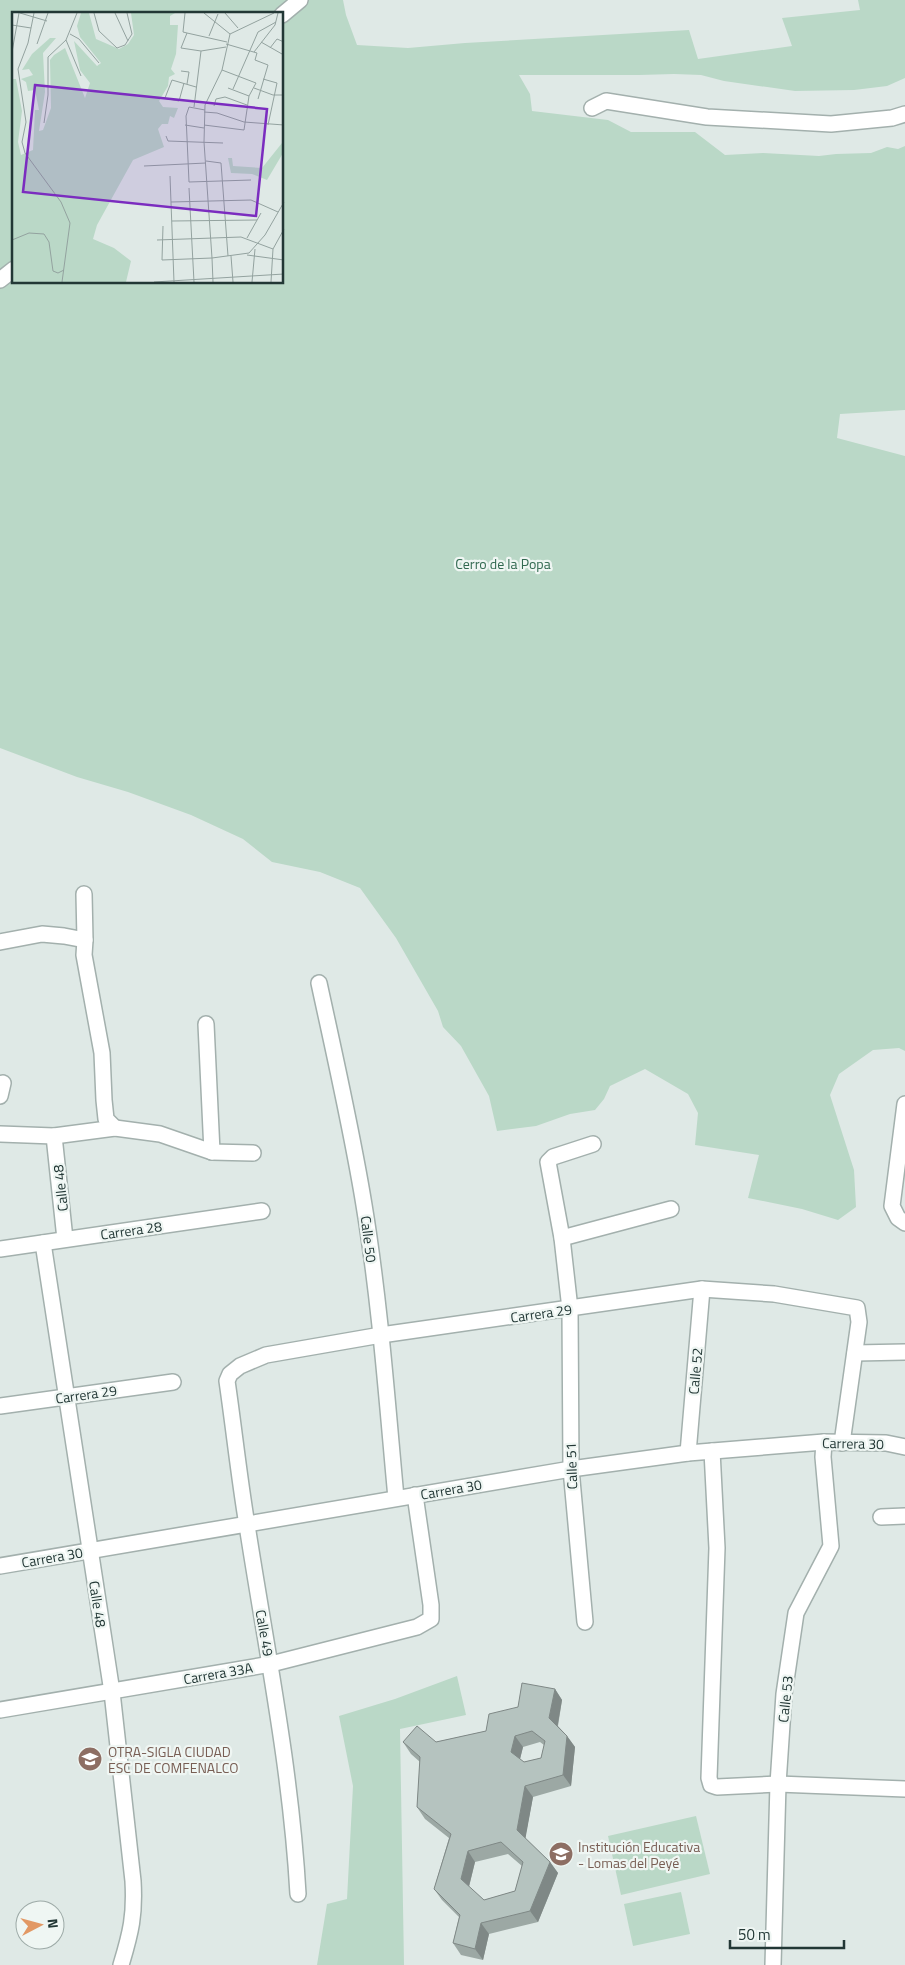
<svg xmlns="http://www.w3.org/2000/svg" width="905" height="1965" viewBox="0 0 905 1965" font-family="'Titillium Web',sans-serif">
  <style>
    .green { fill: #bad8c7; fill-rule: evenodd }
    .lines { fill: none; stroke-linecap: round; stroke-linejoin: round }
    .minor-casing { stroke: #a3b0ad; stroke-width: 18 }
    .minor { stroke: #fff; stroke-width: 15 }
    .wall { fill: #9ca8a4; fill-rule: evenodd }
    .shaded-wall { fill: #7f8886 }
    .building { fill: #b5c3bf; stroke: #7f8886; fill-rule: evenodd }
    .labels { text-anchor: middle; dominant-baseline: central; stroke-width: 4.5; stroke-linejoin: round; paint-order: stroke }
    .park-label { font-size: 14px; fill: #316950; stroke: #eff6f3 }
    .street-label { font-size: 14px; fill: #223735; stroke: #eff6f3 }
    .education-label { font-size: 14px; fill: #785e54; stroke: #eff6f3; text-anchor: start }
    .inset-road { fill: none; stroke: #93a29f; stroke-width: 1 }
    .view { fill: #7b2cbf; fill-opacity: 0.15; stroke: #7b2cbf; stroke-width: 2.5 }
    .inset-edge { fill: none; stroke: #223735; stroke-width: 2.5 }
  </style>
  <rect width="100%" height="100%" fill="#dfe9e6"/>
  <g class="green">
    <path d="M0,0H343L346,15L357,45L408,48L465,43L689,30L698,59L792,46L782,18L860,10L858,0H905V78L887,86L854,90L795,91L724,81L701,75L674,74L639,75H519L530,94L532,111L608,120L631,132H695L725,155L763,153L819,156L836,154L871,153L887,147L898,149L905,146V410L840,414L837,438L905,456V1051L899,1048L873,1050L839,1074L830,1095L854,1170L856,1207L838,1220L802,1209L748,1198L759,1155L695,1145L698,1113L688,1094L645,1069L610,1086L604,1099L595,1110L570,1114L536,1126L497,1131L489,1096L461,1046L443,1027L438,1011L396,938L360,888L320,872L272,862L243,839L191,815L128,792L77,777L0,748ZM14,14H282V282H14Z"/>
    <path d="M457,1676L466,1715L400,1729L404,1965H317L327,1904L347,1899L353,1786L339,1716L395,1699Z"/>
    <path d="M696,1816L710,1874L621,1895L608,1836Z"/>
    <path d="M681,1892L690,1934L633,1946L624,1904Z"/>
  </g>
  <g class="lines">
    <defs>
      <g id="minor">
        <path d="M282,15L300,0"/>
        <path d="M592,108L606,101L707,117L831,124L892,118L905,114"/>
        <path d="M0,280L14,269"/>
        <path d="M84,894L85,940L84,955L102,1053L104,1100L106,1119L115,1128"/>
        <path d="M0,942L42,934L64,936L85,940"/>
        <path d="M319,983C335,1057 352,1131 364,1205C380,1302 387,1401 396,1498"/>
        <path d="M206,1024L212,1152"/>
        <path d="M0,1096L3,1083"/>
        <path d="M905,1104L892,1206L898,1218L905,1223"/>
        <path d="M0,1134L54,1136L115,1128L160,1134L212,1152L253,1153"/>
        <path d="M54,1136L65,1239"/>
        <path d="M562,1238L671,1209"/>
        <path d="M43,1243L112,1692L133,1881C135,1915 131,1932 121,1965"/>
        <path d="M0,1249L262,1211"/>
        <path d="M855,1353L905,1352"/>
        <path d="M0,1406L173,1382"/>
        <path d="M712,1451L717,1548L709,1778L711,1785L717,1787L778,1784L905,1789"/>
        <path d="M688,1453L702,1289"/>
        <path d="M881,1517L905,1516"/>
        <path d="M0,1566L571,1469L688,1453L824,1442L886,1443L905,1447"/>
        <path d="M585,1622L571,1469L570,1309L562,1238L548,1162L553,1157L593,1144"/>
        <path d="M0,1710L271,1664L417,1627L431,1619V1605L415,1495"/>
        <path d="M298,1894C291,1769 266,1648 247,1525C239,1477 234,1429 227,1381L230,1374L240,1366L266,1355L381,1335L702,1289L774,1294L857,1308L859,1322L842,1443"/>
        <path d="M773,1965L778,1784L784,1694L796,1613L831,1546L823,1457L824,1442"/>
      </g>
    </defs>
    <use href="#minor" class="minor-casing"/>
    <use href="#minor" class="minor"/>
  </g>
  <path class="wall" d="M555,1689L562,1700L558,1726L567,1736L575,1747L571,1786L533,1797L525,1838L550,1862L558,1873L538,1922L489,1934L483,1960L461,1955L453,1943L459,1917L442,1900L434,1889L449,1838L425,1819L417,1807L420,1762L411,1754L403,1742H436L486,1731L518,1707ZM540,1742L544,1745L541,1758L524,1762L520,1759L523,1747ZM508,1854L522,1866L515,1891L484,1900L469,1887L475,1862Z"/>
  <g class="shaded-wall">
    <path d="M555,1689L562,1700L557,1729L549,1718Z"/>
    <path d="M515,1736L523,1747L519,1763L511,1752Z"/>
    <path d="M567,1736L575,1747L571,1786L563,1775Z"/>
    <path d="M525,1786L533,1797L525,1841L517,1830Z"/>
    <path d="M468,1851L475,1862L468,1890L461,1879Z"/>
    <path d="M550,1862L558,1873L538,1922L530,1911Z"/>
    <path d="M481,1923L489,1934L483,1960L475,1949Z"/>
  </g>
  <path class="building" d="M522,1683L555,1689L549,1718L567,1736L563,1775L525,1786L517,1830L550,1862L530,1911L481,1923L475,1949L453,1943L460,1915L434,1889L451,1834L417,1807L420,1757L403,1742L417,1726L436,1742L486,1731L489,1714L518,1707ZM532,1731L545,1741L541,1758L524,1762L511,1752L515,1736ZM501,1842L523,1862L515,1891L484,1900L461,1879L468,1851Z"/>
  <defs>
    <symbol id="school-disc" viewBox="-11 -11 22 22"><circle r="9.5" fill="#8d6e63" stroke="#eff6f3"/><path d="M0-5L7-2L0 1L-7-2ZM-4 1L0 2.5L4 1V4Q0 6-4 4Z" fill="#fff"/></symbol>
  </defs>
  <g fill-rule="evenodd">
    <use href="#school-disc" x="76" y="1745" width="28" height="28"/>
    <use href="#school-disc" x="547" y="1840" width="28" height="28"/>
  </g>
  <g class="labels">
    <g class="park-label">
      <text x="503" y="563">Cerro de la Popa</text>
    </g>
    <g class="street-label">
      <text transform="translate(60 1188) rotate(-96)">Calle 48</text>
      <text transform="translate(131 1230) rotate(-8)">Carrera 28</text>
      <text transform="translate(369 1239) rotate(83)">Calle 50</text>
      <text transform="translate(541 1313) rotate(-8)">Carrera 29</text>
      <text transform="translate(695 1371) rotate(-85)">Calle 52</text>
      <text transform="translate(86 1394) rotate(-8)">Carrera 29</text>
      <text transform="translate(853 1443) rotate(1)">Carrera 30</text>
      <text transform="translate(571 1466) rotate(-92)">Calle 51</text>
      <text transform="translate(451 1489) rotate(-10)">Carrera 30</text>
      <text transform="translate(52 1557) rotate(-10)">Carrera 30</text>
      <text transform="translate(98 1604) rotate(81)">Calle 48</text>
      <text transform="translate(265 1633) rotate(80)">Calle 49</text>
      <text transform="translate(218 1673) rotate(-10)">Carrera 33A</text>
      <text transform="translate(785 1699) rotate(-84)">Calle 53</text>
    </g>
    <g class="education-label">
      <text x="108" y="1751">OTRA-SIGLA CIUDAD<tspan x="108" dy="16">ESC DE COMFENALCO</tspan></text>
      <text x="578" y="1846">Institución Educativa<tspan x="578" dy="16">- Lomas del Peyé</tspan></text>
    </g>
  </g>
  <g transform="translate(12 12)">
    <rect width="271" height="271" fill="#dfe9e6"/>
    <path d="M69,1H77L84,27L107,37L116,32L122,23L119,1H163L158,4V13H166L164,42L159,57L163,62L157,65L156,74L147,89L151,95L166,96L162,106L158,104L156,112H150L146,117L152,135L121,148L85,213L81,227L102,236L119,249L114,270H0V67H4L10,99L6,130L9,143L21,138L23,98H27L23,78L16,79L14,70L9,67L21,63L17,57L10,58L20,42L38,26H44L31,41L33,80L27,119L31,118L39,96L38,48L42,43L53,36L73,86L78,71L68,58L62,29L85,54L89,51L68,25L65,14ZM270,131L271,141L255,168L240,162L219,161L216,146H220L221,154L250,156Z" fill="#bad8c7"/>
    <path class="inset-road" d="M8,1L35,9M22,1L16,31L6,57L14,110L10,130L13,141L49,190L58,211L50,270M65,1L54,28L69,64M82,1L87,19L105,36L113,33L120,22L115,1M103,1L116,29M173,1L171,20L175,21L169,36L189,39L214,35M192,1L218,22M213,1L226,16M0,13L19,16M175,21L215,30M58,22L67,27L87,51M197,24L206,2M249,30L270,42M25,32L36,1M214,32L245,41L243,48L256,53L246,87M258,36L265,27L272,30M0,40L7,1M242,40L263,13L266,1M210,58L244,71M169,59L177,60L175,72M251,67L265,71L256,113M216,76L237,84M242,76L261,83H272M221,77L246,20L264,10M151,86L167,89L172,71M153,86L160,68L184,75M202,94L204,87L213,85L235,93M182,95L189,39M193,98L177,95L174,104L177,170L239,168M192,100L205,101L232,110L272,113M32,111L36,83V45L54,28M173,113L192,116M192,113L232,118L237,84L244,71M154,124L156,129L211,131M194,149L209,151L216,244M132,154L194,151M158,164L162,270M177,176L182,270M159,190L239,188L266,200M160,209L245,208M151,214L150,248L200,246L192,130L193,93L210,58L218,22L262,1M235,226L249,201M0,228L17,221L32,222L37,230L41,259L46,261L52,258M145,228L229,225L261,237M235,243L272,248M219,244L221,270M142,270L272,262M201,270L200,246L237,241L253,223L272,190M240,270L243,237M259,270L261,237L272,217"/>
    <path class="view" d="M23,73L255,97L244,204L11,180Z"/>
    <rect width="271" height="271" class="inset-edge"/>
  </g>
  <g transform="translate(40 1925) rotate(84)"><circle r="24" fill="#eff6f3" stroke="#9daaa7"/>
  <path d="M0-4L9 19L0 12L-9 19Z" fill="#e29864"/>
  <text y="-8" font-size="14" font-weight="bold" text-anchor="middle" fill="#223735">N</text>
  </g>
  <path d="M730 1940v8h114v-8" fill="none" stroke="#223735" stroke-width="2.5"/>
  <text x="738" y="1940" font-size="15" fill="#223735" stroke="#eff6f3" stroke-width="4" paint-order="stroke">50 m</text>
</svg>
